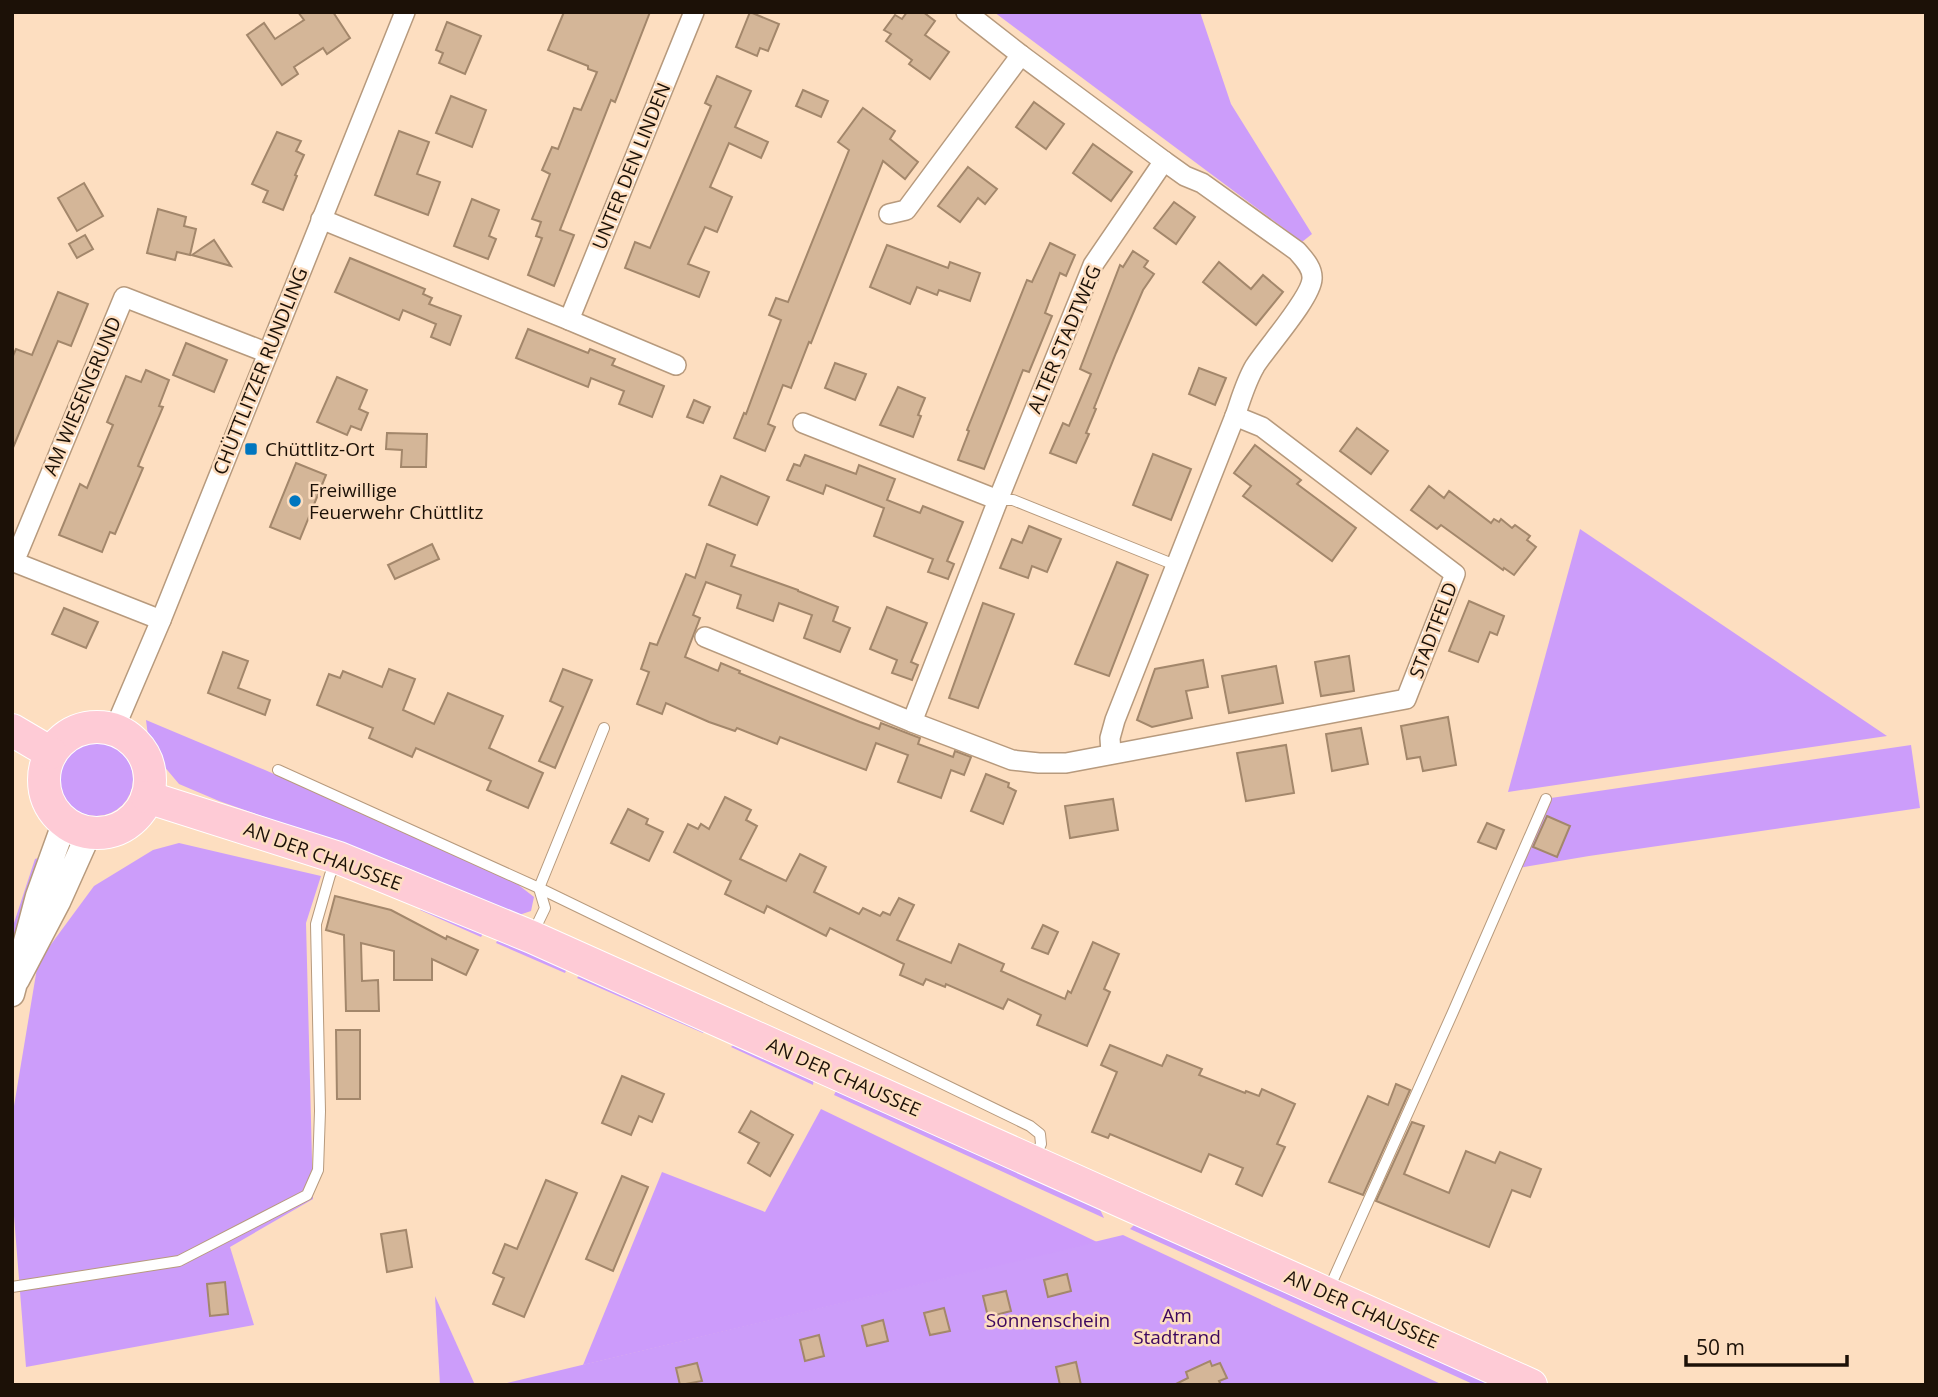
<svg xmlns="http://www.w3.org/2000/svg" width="1938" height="1397" viewBox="0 0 1938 1397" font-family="'Open Sans',sans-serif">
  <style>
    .green { fill: #cc9dfa }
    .forest { fill: #cc9bfb }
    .building { fill: #d4b698; stroke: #a3876b; stroke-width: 2 }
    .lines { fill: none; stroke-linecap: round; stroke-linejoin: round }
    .service-casing { stroke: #b79a7d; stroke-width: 12 }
    .minor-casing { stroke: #b79a7d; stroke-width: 22 }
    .tertiary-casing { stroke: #b79a7d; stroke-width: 27 }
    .primary-casing { stroke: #fff; stroke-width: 34 }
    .service { stroke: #fff; stroke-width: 10 }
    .minor { stroke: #fff; stroke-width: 19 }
    .tertiary { stroke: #fff; stroke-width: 24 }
    .primary { stroke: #fecbd6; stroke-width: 32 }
    .poi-dot { fill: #0076bf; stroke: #fddec0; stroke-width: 2.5 }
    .labels { text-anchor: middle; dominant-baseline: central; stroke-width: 5; stroke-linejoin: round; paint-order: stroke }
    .street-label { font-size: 19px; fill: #1c1107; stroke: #fddec0 }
    .poi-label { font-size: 19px; fill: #1c1107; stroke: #fddec0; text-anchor: start }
    .park-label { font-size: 19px; fill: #3d075e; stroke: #fddec0 }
  </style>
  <rect width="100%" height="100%" fill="#fddec0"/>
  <g class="green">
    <path d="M994,12H1200L1231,104L1312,234L1302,242Z"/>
    <path d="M1580,529L1887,736L1508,792Z"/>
    <path d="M146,720L265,770L516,883L534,897L531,911L516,916L403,866L219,801L179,784L163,765L148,736Z"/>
    <circle cx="96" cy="779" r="37"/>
    <path d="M1911,745L1920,808L1589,856L1518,868L1551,798Z"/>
    <path d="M179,843L321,876L306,923L313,1199L230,1247L254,1325L26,1367L12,1191V1118L38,962L94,886L153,850Z"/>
    <path d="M45,856L12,956V929L35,859Z"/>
    <path d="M422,904L485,930L481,937L420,910Z"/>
    <path d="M499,937L568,966L565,973L496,943Z"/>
    <path d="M581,973L706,1029L703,1033L577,978Z"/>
    <path d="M737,1042L814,1077L813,1085L731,1047Z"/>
    <path d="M838,1087L1097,1203L1104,1218L834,1095Z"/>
    <path d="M1134,1225L1146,1227L1502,1385H1475L1130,1229Z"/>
    <path d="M1123,1235L1443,1385H499Z"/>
    <path d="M435,1296L475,1385H440Z"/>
  </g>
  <path class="forest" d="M821,1109L1097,1242L583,1365L662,1172L765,1212Z"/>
  <g class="building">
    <path d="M298,12H333L350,38L327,54L323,48L294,67L298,74L282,85L247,35L264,23L275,39L304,20Z"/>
    <path d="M564,12H650L615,102L611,100L560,230L574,235L554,286L528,275L542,238L536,236L541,222L532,219L550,174L542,170L552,147L558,149L574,108L581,110L597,72L588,69V66L548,50Z"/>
    <path d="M750,12L779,24L768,51L760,48L757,56L736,47Z"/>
    <path d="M907,12H923L935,21L925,35L949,52L930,79L909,64L912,60L886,41L891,34L884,30L895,15L902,19Z"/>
    <path d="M447,22L481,36L465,74L439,63L443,53L436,50Z"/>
    <path d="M717,76L751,91L735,127L768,142L761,158L729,143L710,187L732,197L717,232L705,227L688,264L709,272L699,297L625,268L635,242L650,248L711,106L705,103Z"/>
    <path d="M803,90L828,101L821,117L796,106Z"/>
    <path d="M451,96L486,110L472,147L436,133Z"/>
    <path d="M1034,102L1064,124L1046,149L1016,127Z"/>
    <path d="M863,108L895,131L890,139L918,162L905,179L883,161L811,343L809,342L791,388L783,385L768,424L775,427L765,451L734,438L744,413L746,414L781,320L769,315L776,298L788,302L849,150L838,142Z"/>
    <path d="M399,131L429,142L417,174L440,182L428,215L375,195Z"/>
    <path d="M277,132L301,141L296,151L304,155L295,175L297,176L283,210L263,202L268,191L252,184Z"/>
    <path d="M1093,144L1132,172L1111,201L1073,173Z"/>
    <path d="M968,167L997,189L985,204L978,198L960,222L938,206Z"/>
    <path d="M84,183L103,216L77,231L58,198Z"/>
    <path d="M472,199L499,210L489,236L496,239L488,259L454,246Z"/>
    <path d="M1174,202L1195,217L1176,244L1154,228Z"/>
    <path d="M158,209L186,217L184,226L196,229L190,255L177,252L175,260L147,253Z"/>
    <path d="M85,235L93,249L77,258L69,244Z"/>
    <path d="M214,240L231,266L192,255Z"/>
    <path d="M1050,243L1075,255L1066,276L1060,273L1045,313L1052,316L1029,372L1023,370L984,469L958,460L969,431L967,430L1027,280L1032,282Z"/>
    <path d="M887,245L948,268L950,262L980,273L970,301L939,290L937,295L917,287L910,304L870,287Z"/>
    <path d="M1133,251L1148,261L1144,267L1154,274L1143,290L1116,353L1094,408L1096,409L1086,433L1089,434L1076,463L1050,453L1063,423L1069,426L1091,374L1080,369L1120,265L1123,267Z"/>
    <path d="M350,258L425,289L423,294L432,298L429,304L461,316L450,345L431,337L436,324L403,310L399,320L335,292Z"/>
    <path d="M1219,262L1251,289L1263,275L1283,292L1256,325L1203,282Z"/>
    <path d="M58,292L88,304L71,346L58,341L12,450V358L16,349L32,355Z"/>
    <path d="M528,329L588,353L590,349L615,359L612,365L664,386L652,417L619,404L624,391L591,378L588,387L516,358Z"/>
    <path d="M186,343L227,360L214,392L173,375Z"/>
    <path d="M835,363L866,374L855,400L825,388Z"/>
    <path d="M1199,368L1226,378L1215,405L1189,394Z"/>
    <path d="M146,370L169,380L159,406L163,407L138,466L143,468L115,534L110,532L102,552L59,535L80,484L87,488L113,425L107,422L126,376L141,382Z"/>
    <path d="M337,377L367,390L359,409L368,413L361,430L351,426L347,435L317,422Z"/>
    <path d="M898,387L925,398L918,415L921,416L913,437L880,425Z"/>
    <path d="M694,400L710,407L703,423L687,417Z"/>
    <path d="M1357,428L1388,451L1371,474L1340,451Z"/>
    <path d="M387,433L427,434L426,467H401L402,450L386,449Z"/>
    <path d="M1255,445L1301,480L1297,484L1356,528L1332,561L1243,496L1251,486L1234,473Z"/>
    <path d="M1153,454L1191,469L1171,520L1133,505Z"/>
    <path d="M805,455L856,474L859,465L895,479L887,500L920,513L923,506L963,522L947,561L954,564L948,579L928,572L933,559L874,536L884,508L826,485L823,494L787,480L794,464L800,466Z"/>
    <path d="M296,463L326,475L300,539L270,527Z"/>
    <path d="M721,476L769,497L757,525L709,505Z"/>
    <path d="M1429,486L1444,498L1449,491L1491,523L1494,519L1499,522L1501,519L1512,528L1515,525L1530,536L1527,540L1536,547L1514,575L1504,568L1503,570L1441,525L1437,529L1411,510Z"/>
    <path d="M1029,526L1061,539L1047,572L1032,566L1028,578L1000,568L1012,539L1022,543Z"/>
    <path d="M432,544L439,559L395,579L388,565Z"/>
    <path d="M707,544L735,555L731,566L798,590V591L838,607L833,621L850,628L840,652L804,638L812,615L779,603L773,621L737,608L741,595L706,582L693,615L700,618L685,657L718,671L721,663L740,671L739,673L860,722L879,729L881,723L920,738L918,744L953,757L955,751L971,757L964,775L951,770L941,798L898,782L908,755L876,743L866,770L780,737L777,744L737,728L735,731L709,722L666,703L662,714L637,704L649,672L641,669L650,643L657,645L686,574L695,578Z"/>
    <path d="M1117,562L1148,575L1109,676L1075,664Z"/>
    <path d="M1469,601L1504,616L1497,635L1490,632L1478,662L1449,651Z"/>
    <path d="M983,603L1014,614L978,708L949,698Z"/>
    <path d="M887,607L927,623L911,662L918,665L912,680L892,673L897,660L870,649Z"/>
    <path d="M64,608L98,622L86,648L52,634Z"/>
    <path d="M223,652L248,661L238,688L270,700L265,715L208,693Z"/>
    <path d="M1349,656L1354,691L1321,696L1315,662Z"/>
    <path d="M1203,660L1208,687L1186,691L1192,718L1152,727L1137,720L1155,669Z"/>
    <path d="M1276,666L1283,703L1229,713L1222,676Z"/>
    <path d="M389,669L415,679L403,710L434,724L448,693L503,716L489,748L543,773L528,808L487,790L491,781L416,748L412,757L369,738L373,728L317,705L329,674L340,678L343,671L382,687Z"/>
    <path d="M563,669L592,680L555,768L539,761L563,707L550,701Z"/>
    <path d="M1448,717L1456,765L1423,771L1420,757L1407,759L1401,726Z"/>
    <path d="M1361,728L1368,764L1332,771L1326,734Z"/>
    <path d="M1286,745L1294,793L1246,801L1237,753Z"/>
    <path d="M986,774L1009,783L1008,787L1016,791L1003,824L971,811Z"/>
    <path d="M725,797L751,810L746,820L757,826L740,859L786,881L800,854L826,867L814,892L859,914L863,908L880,916L883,912L890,915L899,898L914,905L897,940L951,963L959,944L1004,964L1001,971L1065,999L1068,991L1071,993L1093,942L1119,954L1104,989L1110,992L1087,1046L1037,1025L1041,1015L1008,999L1003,1009L946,984L945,987L926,979L923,985L900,975L904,964L830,928L826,936L767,906L764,913L725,894L731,881L674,852L688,824L698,829L701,824L709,829Z"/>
    <path d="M1113,799L1118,830L1070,838L1065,806Z"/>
    <path d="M628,809L648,819L646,824L663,832L649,861L611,843Z"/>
    <path d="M1547,816L1570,826L1557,857L1533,847Z"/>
    <path d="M1487,823L1504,830L1496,849L1478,842Z"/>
    <path d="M335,896L391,910L446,939L447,936L478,950L466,975L432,959V980H394V951L361,943L362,981L378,980L379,1011H346L344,935L326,930Z"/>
    <path d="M1043,925L1058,932L1048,954L1032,948Z"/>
    <path d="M336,1030H360V1099H337Z"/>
    <path d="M1110,1045L1162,1066L1167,1055L1202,1069L1199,1075L1245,1093L1246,1091L1259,1096L1262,1089L1295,1104L1277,1144L1285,1147L1262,1196L1236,1184L1243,1168L1209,1154L1201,1172L1110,1134L1108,1138L1092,1132L1117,1072L1101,1065Z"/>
    <path d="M622,1076L664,1094L652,1122L639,1116L631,1135L602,1123Z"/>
    <path d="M1396,1084L1410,1090L1363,1195L1329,1182L1368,1096L1388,1105Z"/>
    <path d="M751,1111L793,1135L770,1176L748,1163L759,1143L739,1132Z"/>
    <path d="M1412,1122L1424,1126L1404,1174L1449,1193L1466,1151L1495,1163L1500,1152L1541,1169L1530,1197L1512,1190L1489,1247L1376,1201Z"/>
    <path d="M622,1176L648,1187L613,1271L586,1259Z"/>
    <path d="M546,1180L577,1193L524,1317L493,1304L504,1278L493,1273L505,1244L517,1249Z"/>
    <path d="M406,1230L412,1267L387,1272L381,1234Z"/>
    <path d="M1067,1274L1071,1291L1048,1297L1044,1280Z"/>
    <path d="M225,1282L228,1314L210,1316L207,1284Z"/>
    <path d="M1006,1291L1011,1311L988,1317L983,1296Z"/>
    <path d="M944,1308L950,1331L930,1335L924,1313Z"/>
    <path d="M883,1320L888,1341L867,1346L862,1326Z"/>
    <path d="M819,1335L824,1356L805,1361L800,1340Z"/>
    <path d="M1210,1361L1212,1366L1220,1363L1227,1378L1219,1381L1221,1385H1174L1188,1378L1186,1372Z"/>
    <path d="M1076,1362L1081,1385H1060L1056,1367Z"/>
    <path d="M697,1363L702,1381L680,1385L676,1368Z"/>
  </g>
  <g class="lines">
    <defs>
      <g id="service">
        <path d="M998,500H1013L1175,565"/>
        <path d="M278,770L539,888L1030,1126L1040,1134L1041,1144L1034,1159"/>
        <path d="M533,933L545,908L539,888L604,728"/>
        <path d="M12,1287L179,1261L307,1195L318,1170L320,1111L316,924L330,875L336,863"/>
        <path d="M1328,1291L1453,1012L1546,799"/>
      </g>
      <g id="minor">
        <path d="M889,214L906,210L1021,55"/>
        <path d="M321,219L569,320L694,12"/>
        <path d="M569,320L676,365"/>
        <path d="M803,423L998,500"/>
        <path d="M161,620L14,562L124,297L268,353"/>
        <path d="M705,637L912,722L1012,760L1039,763H1066L1406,699L1455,574L1262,427L1235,416C1241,399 1246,381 1255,366C1267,347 1311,298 1312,279C1313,268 1304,259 1297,251L1202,183L1185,176L1164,161"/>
        <path d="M912,722L998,500L1093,265L1164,161L1021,55L966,12"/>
        <path d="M114,730L161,620L405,12"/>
        <path d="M1111,753L1110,738L1115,720L1235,416"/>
      </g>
      <path id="tertiary" d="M12,994L38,896L60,835L76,829L84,844L58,902L17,980"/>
      <g id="primary">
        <circle cx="97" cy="780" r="53"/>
        <path d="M12,730L51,753"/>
        <path d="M147,797L339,858L532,937L1531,1385"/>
      </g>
    </defs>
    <use href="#service" class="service-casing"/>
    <use href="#minor" class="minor-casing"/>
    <use href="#tertiary" class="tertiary-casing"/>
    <use href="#primary" class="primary-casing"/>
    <use href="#service" class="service"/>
    <use href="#minor" class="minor"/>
    <use href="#tertiary" class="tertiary"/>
    <use href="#primary" class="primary"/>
  </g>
  <g class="poi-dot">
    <rect x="244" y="442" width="14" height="14" rx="3.5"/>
    <circle cx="295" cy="501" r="7"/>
  </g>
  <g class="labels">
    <g class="street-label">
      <text transform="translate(631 166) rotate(-68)">UNTER DEN LINDEN</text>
      <text transform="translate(1064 339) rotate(-67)">ALTER STADTWEG</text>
      <text transform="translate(260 371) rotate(-68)">CHÜTTLITZER RUNDLING</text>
      <text transform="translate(82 396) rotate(-67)">AM WIESENGRUND</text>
      <text transform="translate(1433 630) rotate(-69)">STADTFELD</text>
      <text transform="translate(323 856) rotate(20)">AN DER CHAUSSEE</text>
      <text transform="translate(844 1077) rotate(24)">AN DER CHAUSSEE</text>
      <text transform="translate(1362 1309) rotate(24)">AN DER CHAUSSEE</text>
    </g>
    <g class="poi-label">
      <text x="265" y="449">Chüttlitz-Ort</text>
      <text x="309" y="490">Freiwillige<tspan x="309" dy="22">Feuerwehr Chüttlitz</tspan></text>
    </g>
    <g class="park-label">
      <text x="1177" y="1315">Am<tspan x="1177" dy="22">Stadtrand</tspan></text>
      <text x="1048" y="1320">Sonnenschein</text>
    </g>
  </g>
  <rect width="1938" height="1397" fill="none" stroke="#1c1107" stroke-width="28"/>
  <path d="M1686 1355v10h161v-10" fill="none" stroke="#1c1107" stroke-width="3.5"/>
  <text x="1696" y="1355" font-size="21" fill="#1c1107" stroke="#fddec0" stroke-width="5" paint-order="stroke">50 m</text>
</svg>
